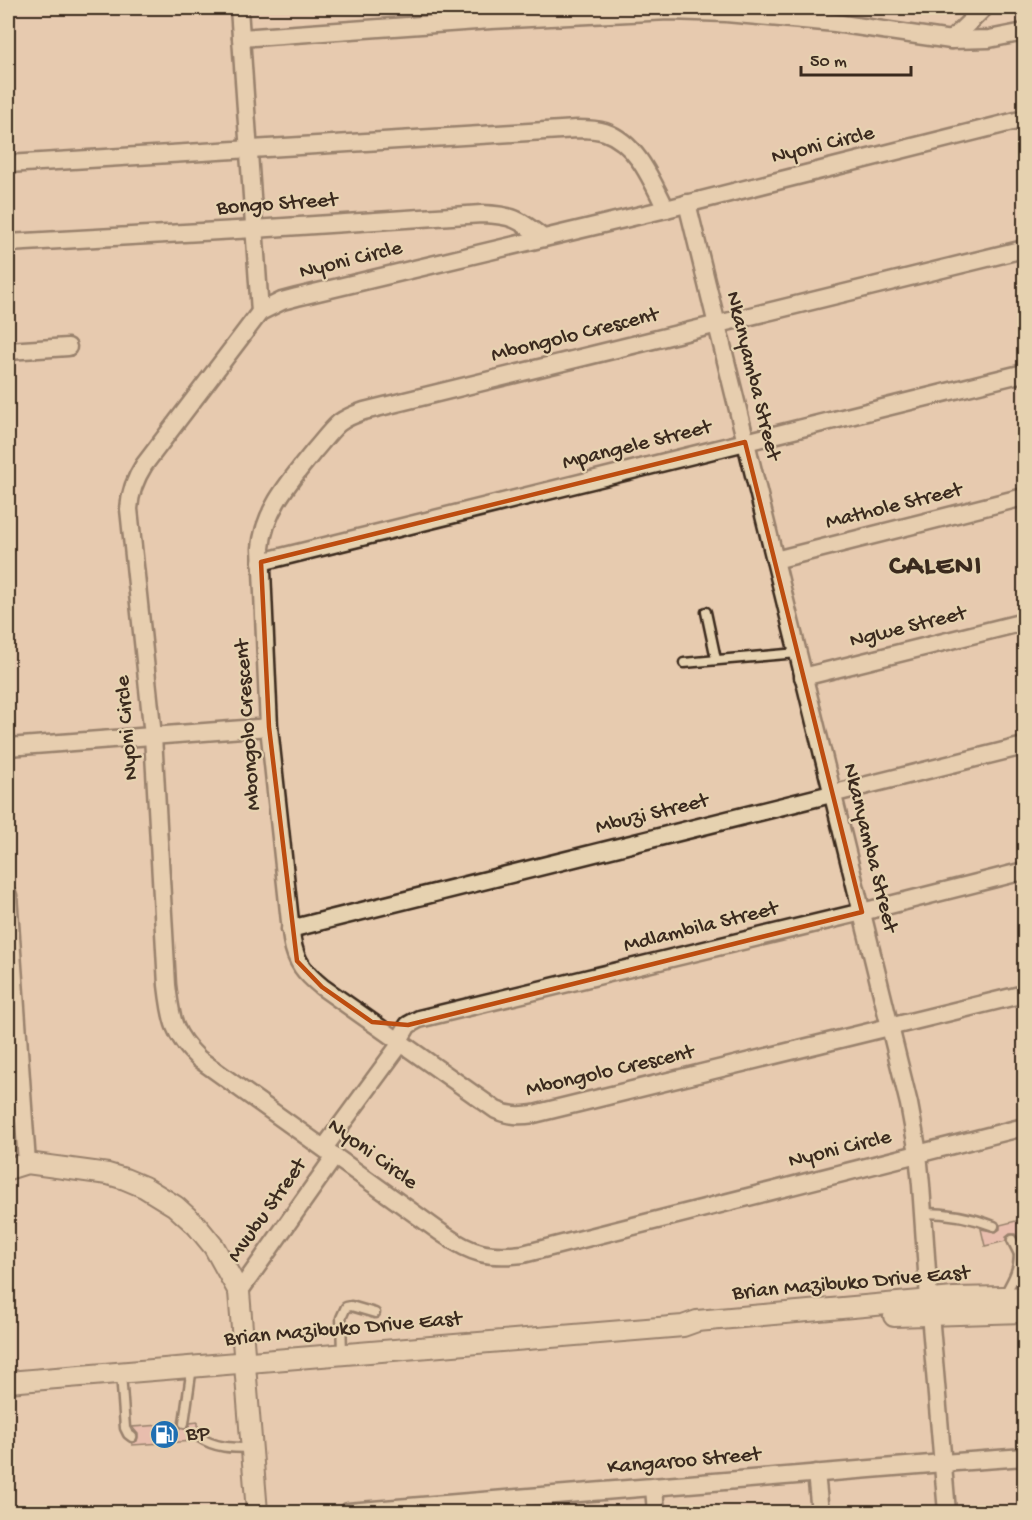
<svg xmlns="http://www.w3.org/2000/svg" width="1032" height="1520" viewBox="0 0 1032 1520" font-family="'Gochi Hand',sans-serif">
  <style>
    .building { fill: #e9aeab; stroke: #3b2a1e; stroke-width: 1.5 }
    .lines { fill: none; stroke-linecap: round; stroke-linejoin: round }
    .service-casing { stroke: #3b2a1e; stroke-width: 13 }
    .minor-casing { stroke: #3b2a1e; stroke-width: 21 }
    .tertiary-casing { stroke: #3b2a1e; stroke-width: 24 }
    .service { stroke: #e6d2b0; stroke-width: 8 }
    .minor { stroke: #e6d2b0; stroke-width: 16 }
    .tertiary { stroke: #e6d2b0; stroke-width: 20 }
    .marked { fill: none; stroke: #bd4d10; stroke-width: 4.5; stroke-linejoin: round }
    .labels { text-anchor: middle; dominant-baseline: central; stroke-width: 4.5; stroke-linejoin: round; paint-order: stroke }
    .street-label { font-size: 22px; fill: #3b2a1e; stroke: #e6d2b0 }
    .poi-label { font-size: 22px; fill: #3b2a1e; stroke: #e6d2b0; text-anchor: start }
    .district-label { font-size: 28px; font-weight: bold; letter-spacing: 1.5px; fill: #3b2a1e; stroke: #e6d2b0 }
  </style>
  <rect width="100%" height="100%" fill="#e7cbaf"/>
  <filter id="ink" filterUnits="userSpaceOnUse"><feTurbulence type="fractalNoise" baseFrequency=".0167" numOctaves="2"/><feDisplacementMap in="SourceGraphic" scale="12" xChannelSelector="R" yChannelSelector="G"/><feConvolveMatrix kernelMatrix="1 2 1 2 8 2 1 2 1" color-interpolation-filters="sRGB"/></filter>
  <g filter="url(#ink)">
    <g class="building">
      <path d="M1024,1219V1237L1018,1239L1015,1234H1010L1006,1237V1241L985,1246L981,1229L996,1232L1000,1229V1225Z"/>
      <path d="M198,1422V1431L194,1433L193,1436L194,1441L132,1445V1443L137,1441L138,1437V1434L132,1427L178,1424L180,1428L184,1429L189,1427L190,1423Z"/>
    </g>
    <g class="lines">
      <defs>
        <g id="service">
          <path d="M706,612L716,659"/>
          <path d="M684,663L798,653"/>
          <path d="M923,1213C948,1213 971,1217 994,1226"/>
          <path d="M1012,1240L1021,1258"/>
          <path d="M1004,1296C1011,1283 1019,1271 1019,1255"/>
          <path d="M342,1354L341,1318L346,1307L351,1306L375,1313"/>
          <path d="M121,1373L125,1428L128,1434L132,1437"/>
          <path d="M184,1423L192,1367"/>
          <path d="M199,1437C215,1448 232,1448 251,1448"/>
        </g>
        <g id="minor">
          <path d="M239,8L260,312"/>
          <path d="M241,38L491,20L669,11L726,13L835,23L951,40L989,39L1024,32"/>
          <path d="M951,40L984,8"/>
          <path d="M1024,119L666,209L297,297L282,301L260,312L144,465C135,479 130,492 129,509L153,736L167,985C171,1020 173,1034 199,1059L443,1234C472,1254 488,1258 523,1254L1024,1127"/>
          <path d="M8,164L577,129C586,129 596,129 605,132C637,143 652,181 666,209"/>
          <path d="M687,203L909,1104L918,1153L921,1185L930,1314L947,1512"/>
          <path d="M8,243L254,229L482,214C512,215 519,219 543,238"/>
          <path d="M1024,249L364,411C355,414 347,417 339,423C330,431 322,442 314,451C291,480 264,510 261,548L269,727L292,940C296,963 305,973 322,987L496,1110C509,1116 520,1116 534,1114L1024,994"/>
          <path d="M8,351L68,347"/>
          <path d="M775,560L1024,497"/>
          <path d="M261,562L1024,373"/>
          <path d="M803,677L1024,622"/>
          <path d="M8,747L269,727"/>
          <path d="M8,895L27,1163"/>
          <path d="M290,929L1024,746"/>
          <path d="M398,1042L408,1025L419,1019L862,912L1024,871"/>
          <path d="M324,1148L401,1043"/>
          <path d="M239,1292L335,1156"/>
          <path d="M816,1473L820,1512"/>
          <path d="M654,1488L656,1512"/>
          <path d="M348,1512L943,1463L1024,1457"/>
        </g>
        <g id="tertiary">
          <path d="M8,1169L27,1163L108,1174L125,1179L144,1187L175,1206L196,1225L214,1247L239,1292L257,1512"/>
          <path d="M894,1316L1024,1312"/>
          <path d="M8,1382L683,1326L697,1321L954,1298L1003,1297L1024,1298"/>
        </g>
      </defs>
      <use href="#service" class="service-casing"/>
      <use href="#minor" class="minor-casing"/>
      <use href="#tertiary" class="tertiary-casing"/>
      <use href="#service" class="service"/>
      <use href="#minor" class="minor"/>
      <use href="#tertiary" class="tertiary"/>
    </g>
  </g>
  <path d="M0 0H1032V1520H0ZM745,442L862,912L408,1025L372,1022L322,987L297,961L269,727L261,562Z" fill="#e7cbaf" fill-opacity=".55" fill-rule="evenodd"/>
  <path class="marked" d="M745,442L862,912L408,1025L372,1022L322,987L297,961L269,727L261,562Z"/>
  <defs>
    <symbol id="fuel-disc" viewBox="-11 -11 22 22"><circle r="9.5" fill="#1f6fb2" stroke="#e6d2b0"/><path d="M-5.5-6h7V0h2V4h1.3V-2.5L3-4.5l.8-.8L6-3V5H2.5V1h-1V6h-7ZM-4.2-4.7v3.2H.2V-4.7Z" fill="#fff"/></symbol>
  </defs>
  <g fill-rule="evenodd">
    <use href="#fuel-disc" x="148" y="1418" width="33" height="33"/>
  </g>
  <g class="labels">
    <g class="street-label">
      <text transform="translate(823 146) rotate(-14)">Nyoni Circle</text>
      <text transform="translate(277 205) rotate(-4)">Bongo Street</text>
      <text transform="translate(351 261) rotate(-14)">Nyoni Circle</text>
      <text transform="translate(575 336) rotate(-14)">Mbongolo Crescent</text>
      <text transform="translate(752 376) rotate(76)">Nkanyamba Street</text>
      <text transform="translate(637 446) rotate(-14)">Mpangele Street</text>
      <text transform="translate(894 507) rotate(-14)">Mathole Street</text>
      <text transform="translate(908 628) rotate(-14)">Ngwe Street</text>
      <text transform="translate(249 725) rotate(-94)">Mbongolo Crescent</text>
      <text transform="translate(128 728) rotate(-95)">Nyoni Circle</text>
      <text transform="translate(652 815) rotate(-14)">Mbuzi Street</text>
      <text transform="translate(869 848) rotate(76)">Nkanyamba Street</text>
      <text transform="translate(701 928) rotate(-14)">Mdlambila Street</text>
      <text transform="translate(610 1072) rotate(-13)">Mbongolo Crescent</text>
      <text transform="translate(840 1150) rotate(-14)">Nyoni Circle</text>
      <text transform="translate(372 1155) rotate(36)">Nyoni Circle</text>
      <text transform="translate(268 1211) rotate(-55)">Mvubu Street</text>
      <text transform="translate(851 1284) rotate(-5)">Brian Mazibuko Drive East</text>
      <text transform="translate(343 1330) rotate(-5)">Brian Mazibuko Drive East</text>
      <text transform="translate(684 1462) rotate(-5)">Kangaroo Street</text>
    </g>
    <g class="poi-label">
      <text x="186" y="1435">BP</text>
    </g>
    <g class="district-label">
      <text x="936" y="567">CALENI</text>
    </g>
  </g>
  <rect width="1032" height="1520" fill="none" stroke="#e6d2b0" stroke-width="30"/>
  <rect x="15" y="15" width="1002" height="1490" fill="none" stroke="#3b2a1e" stroke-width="2" filter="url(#ink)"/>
  <path d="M801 66v9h110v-9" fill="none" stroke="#3b2a1e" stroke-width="3"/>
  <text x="810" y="66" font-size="18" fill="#3b2a1e" stroke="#e6d2b0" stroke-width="4.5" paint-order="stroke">50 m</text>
</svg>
